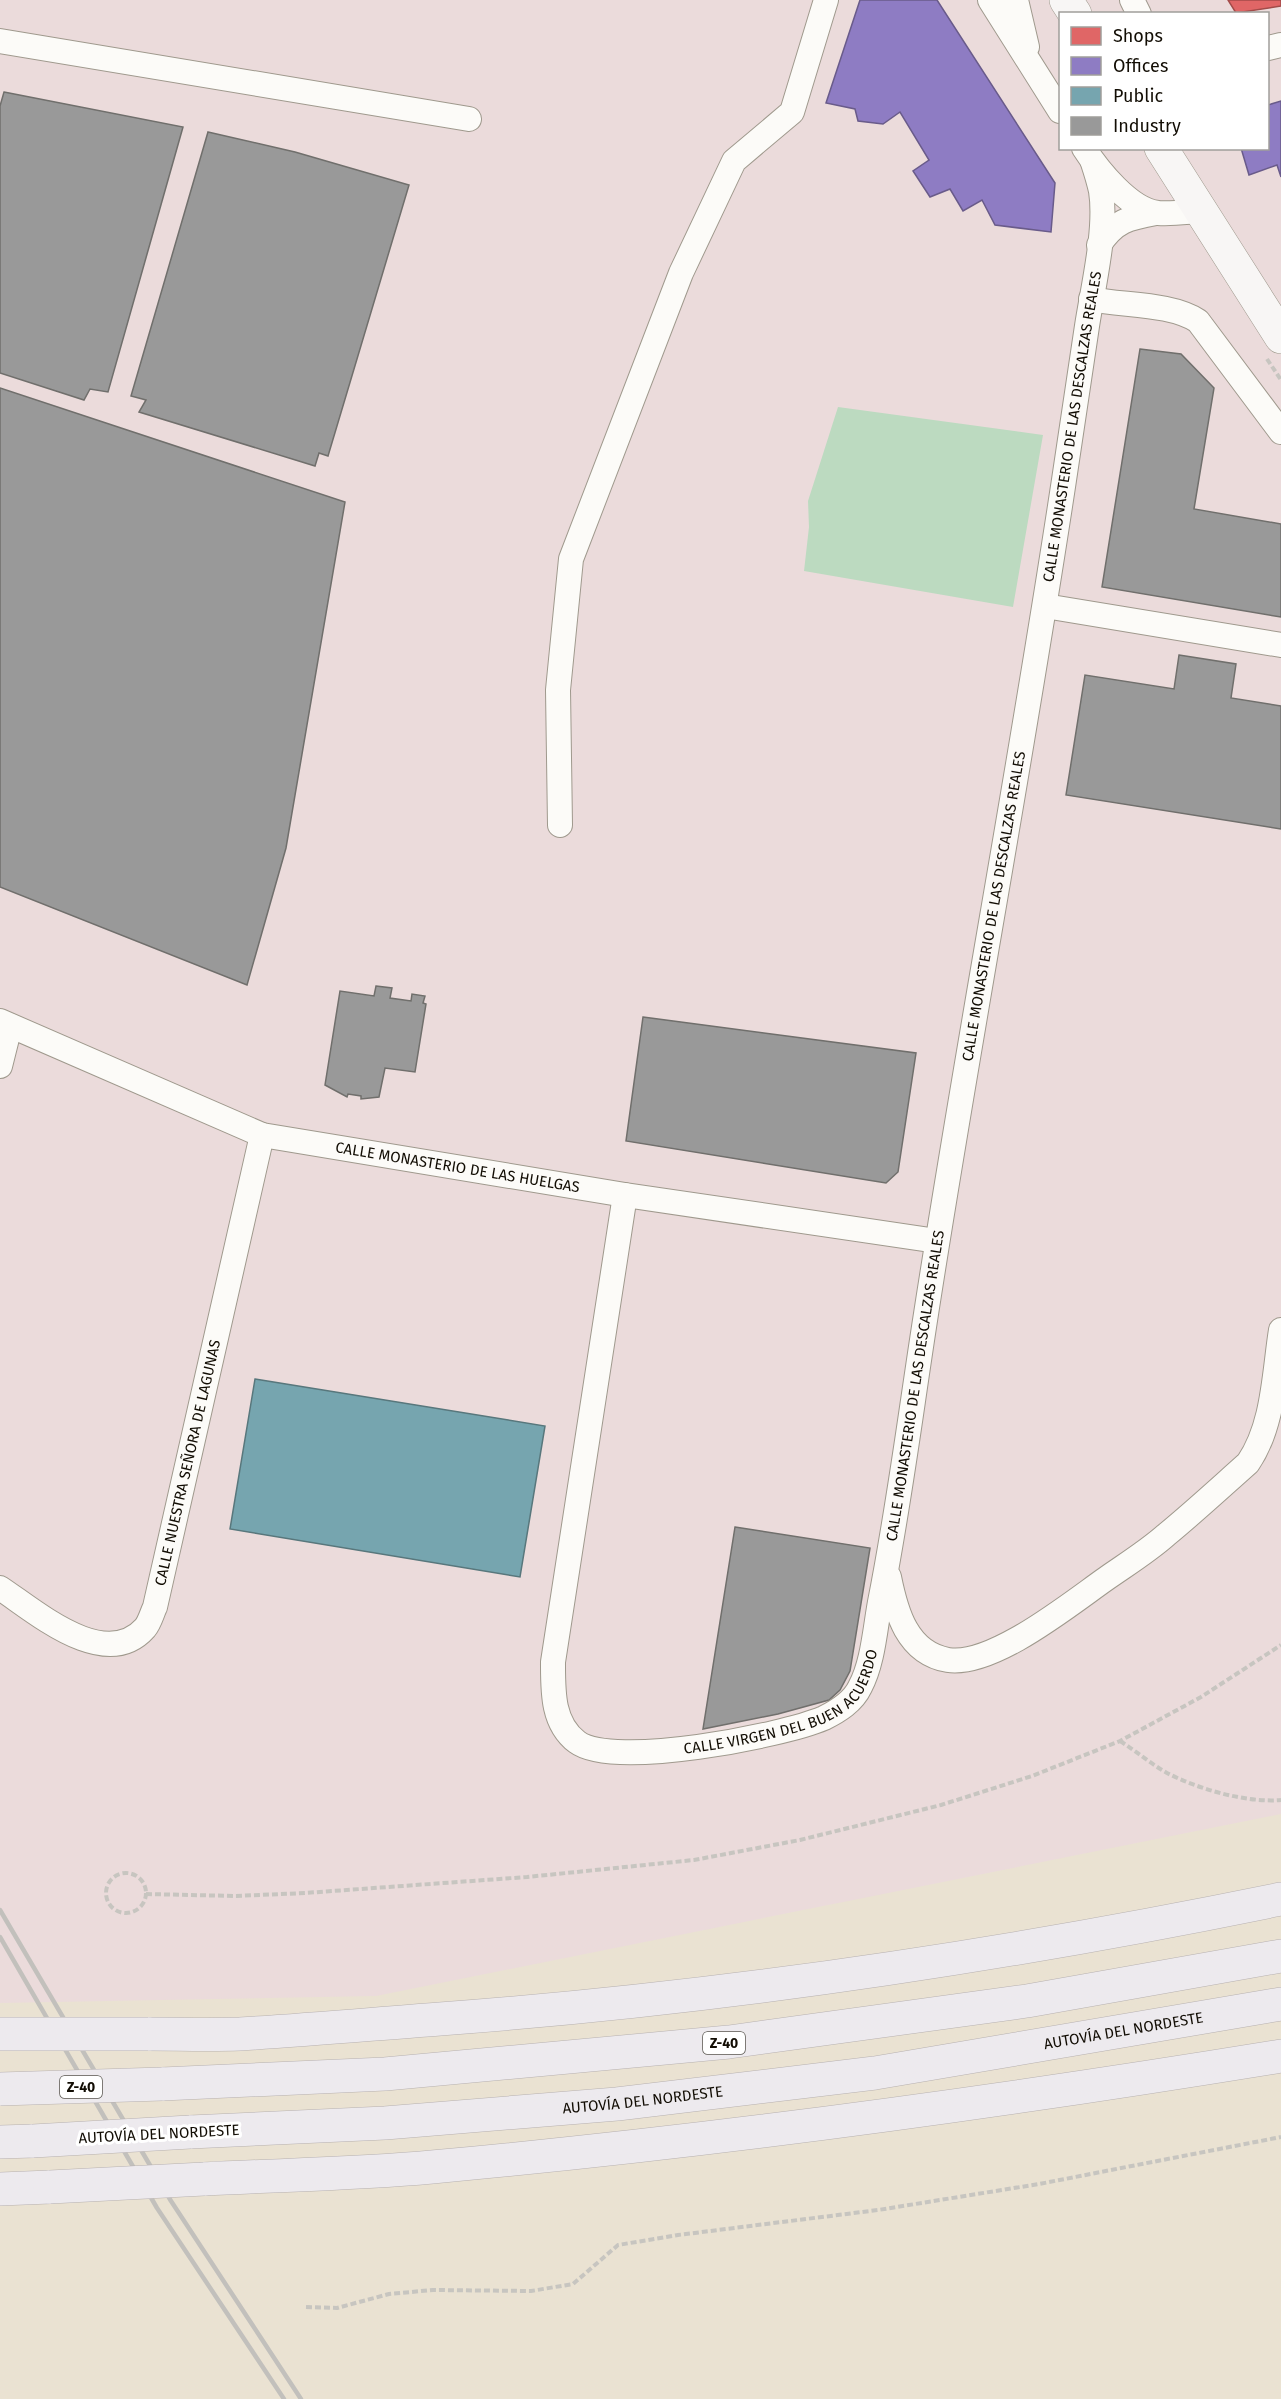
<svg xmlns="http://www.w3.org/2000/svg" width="1281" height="2399" viewBox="0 0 1281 2399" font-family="'Fira Sans',sans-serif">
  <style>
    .industrial { fill: #ebdbdb; fill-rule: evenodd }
    .green { fill: #bcdac0 }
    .shops { fill: #e06666; stroke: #a24b49; stroke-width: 1.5 }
    .offices { fill: #8e7cc3; stroke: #695b8a; stroke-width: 1.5 }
    .public { fill: #76a5af; stroke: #58777c; stroke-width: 1.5 }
    .industry { fill: #999; stroke: #706f6c; stroke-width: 1.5 }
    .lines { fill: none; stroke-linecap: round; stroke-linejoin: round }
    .street-casing { stroke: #9f998d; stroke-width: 26 }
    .secondary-casing { stroke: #9f998d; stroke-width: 34 }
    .highway-casing { stroke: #b7b1b0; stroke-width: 34 }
    .path { stroke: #c7c5c0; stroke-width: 4; stroke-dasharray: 6 3; stroke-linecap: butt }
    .street { stroke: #fcfbf8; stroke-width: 24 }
    .secondary { stroke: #f8f6f5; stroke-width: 33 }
    .highway { stroke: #edeaee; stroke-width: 33 }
    .rail { stroke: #c2c0bc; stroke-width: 4.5 }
    .highway-bridge-casing { stroke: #b7b1b0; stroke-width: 34; stroke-linecap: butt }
    .highway-bridge { stroke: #edeaee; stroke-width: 33 }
    .labels { text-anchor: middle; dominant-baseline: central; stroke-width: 6; stroke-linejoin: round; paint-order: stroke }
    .shield { fill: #fff; stroke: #59564f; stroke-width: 1.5 }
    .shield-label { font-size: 14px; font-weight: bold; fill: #120d04 }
    .street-label { font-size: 15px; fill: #120d04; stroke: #fff }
  </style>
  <rect width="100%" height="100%" fill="#eae2d2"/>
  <path class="industrial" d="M0,0H1281V1814L376,1996L0,2003ZM1060,14H1268V148H1060Z"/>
  <path class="green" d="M838,407L1043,435L1013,607L804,571L809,527L808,501Z"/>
  <path class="shops" d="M1228,0H1281V6L1236,13Z"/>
  <g class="offices">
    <path d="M860,0H937L1055,183L1051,232L995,225L982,200L963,211L950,189L930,197L913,171L929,160L900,112L883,124L858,121L855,109L826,103Z"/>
    <path d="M1281,101V177L1277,165L1249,175L1241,148H1268V105Z"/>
  </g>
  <path class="public" d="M255,1379L545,1426L520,1577L230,1529Z"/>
  <g class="industry">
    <path d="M4,92L183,127L108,392L90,389L84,400L0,373V106Z"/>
    <path d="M208,132L295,152L409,185L328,456L319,453L315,466L139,412L146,400L131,396Z"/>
    <path d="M1140,349L1181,354L1214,388L1194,509L1281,524V617L1102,587Z"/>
    <path d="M0,388L345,502L286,848L247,985L0,887Z"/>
    <path d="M1179,655L1236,664L1231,698L1281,706V829L1066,795L1085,675L1174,689Z"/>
    <path d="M376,986L392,988L390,998L411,1001L412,994L425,996L423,1003L426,1004L415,1072L385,1068L379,1097L361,1099V1096L348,1094L347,1097L325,1085L340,991L374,996Z"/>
    <path d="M643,1017L916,1053L898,1172L886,1183L626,1141Z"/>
    <path d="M735,1527L870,1548L850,1671L840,1690L829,1700L778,1714L703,1729Z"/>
  </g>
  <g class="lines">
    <defs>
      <g id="street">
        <path d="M990,0L1060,111"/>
        <path d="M1016,0L1027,47"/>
        <path d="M1132,0L1139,14"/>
        <path d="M0,41L469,119"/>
        <path d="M1268,48L1281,45"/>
        <path d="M1084,148C1098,170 1130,210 1158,213C1172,214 1186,212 1200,211"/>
        <path d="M1099,245C1115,221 1128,218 1156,213"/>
        <path d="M1091,299C1124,306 1170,303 1198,321L1281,432"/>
        <path d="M1045,606L1281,645"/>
        <path d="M560,825L558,690L571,559L681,273L734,161L792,112L826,0"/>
        <path id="s1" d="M0,1021L262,1135L625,1195L937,1241"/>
        <path d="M0,1066L10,1026"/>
        <path id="s2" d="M625,1195L553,1662C553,1691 552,1723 577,1742C613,1769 782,1736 824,1718C838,1711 853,1702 860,1687C873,1663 875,1629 880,1602C899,1507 911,1410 926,1314C969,1036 1022,759 1064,480C1072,429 1079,377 1087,326C1093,287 1107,229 1101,191C1099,182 1096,172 1093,163"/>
        <path d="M889,1577C896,1612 907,1653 948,1660C993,1667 1071,1603 1107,1578C1127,1564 1148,1551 1166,1535C1194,1512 1221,1487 1248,1463C1274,1425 1274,1374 1281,1330"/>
        <path id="s3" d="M0,1588C35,1611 105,1673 145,1628C150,1622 152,1613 155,1607L262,1135"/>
      </g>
      <g id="secondary">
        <path d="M1066,0L1075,14"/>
        <path d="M1161,148L1281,337"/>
      </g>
      <g id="highway">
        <path d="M148,2034C178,2034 209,2035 240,2034C306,2030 373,2024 440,2019C723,1998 1003,1956 1281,1899"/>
        <path d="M162,2084L385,2074L729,2042L1027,2001L1281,1956"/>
        <path id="s4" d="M190,2132L385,2123L617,2104L875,2073L1281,2004"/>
        <path d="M0,2142L33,2141"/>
        <path d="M204,2179C280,2175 356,2174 432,2167C716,2141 999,2102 1281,2056"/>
        <path d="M0,2189L50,2187"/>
      </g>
    </defs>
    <use href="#street" class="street-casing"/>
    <use href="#secondary" class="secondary-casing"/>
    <use href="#highway" class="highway-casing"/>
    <g class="path">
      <path d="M1267,359L1281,380"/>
      <path d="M1120,1741C1136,1751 1151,1764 1167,1773C1198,1789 1246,1803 1281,1800"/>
      <circle cx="126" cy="1893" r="20"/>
      <path d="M146,1894L236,1896L305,1893L527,1877L694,1860L800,1840L941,1805L1032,1776L1120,1741L1201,1697L1281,1645"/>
      <path d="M306,2307L337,2308L389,2294L433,2290L531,2291L573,2284L618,2245L678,2235L878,2210L1039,2184L1281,2137"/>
    </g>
    <use href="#street" class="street"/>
    <use href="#secondary" class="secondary"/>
    <use href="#highway" class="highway"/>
    <g class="rail">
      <path d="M0,1910L171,2201L301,2399"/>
      <path d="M0,1937L157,2208L284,2399"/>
    </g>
    <defs>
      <g id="highway-bridge">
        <path d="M0,2034H148"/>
        <path d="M0,2089L162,2084"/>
        <path d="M33,2141L190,2132"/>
        <path d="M50,2187L204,2179"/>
      </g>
    </defs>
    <use href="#highway-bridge" class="highway-bridge-casing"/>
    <use href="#highway-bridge" class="highway-bridge"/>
  </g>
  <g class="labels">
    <g class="shield">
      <rect x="703" y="2032" width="42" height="22" rx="4.5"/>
      <rect x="60" y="2076" width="42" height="22" rx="4.5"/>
    </g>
    <g class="shield-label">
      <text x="724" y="2043">Z-40</text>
      <text x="81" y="2087">Z-40</text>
    </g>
    <g class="street-label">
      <text stroke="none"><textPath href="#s2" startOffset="2139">CALLE MONASTERIO DE LAS DESCALZAS REALES</textPath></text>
      <text stroke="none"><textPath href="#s2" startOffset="1653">CALLE MONASTERIO DE LAS DESCALZAS REALES</textPath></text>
      <text stroke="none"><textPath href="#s1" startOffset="484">CALLE MONASTERIO DE LAS HUELGAS</textPath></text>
      <text stroke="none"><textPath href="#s2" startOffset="1167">CALLE MONASTERIO DE LAS DESCALZAS REALES</textPath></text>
      <text stroke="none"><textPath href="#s3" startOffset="336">CALLE NUESTRA SEÑORA DE LAGUNAS</textPath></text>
      <text stroke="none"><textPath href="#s2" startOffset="784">CALLE VIRGEN DEL BUEN ACUERDO</textPath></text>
      <text stroke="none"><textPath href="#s4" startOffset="940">AUTOVÍA DEL NORDESTE</textPath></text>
      <text stroke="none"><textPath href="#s4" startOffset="454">AUTOVÍA DEL NORDESTE</textPath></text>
      <text transform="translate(159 2134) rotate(-3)">AUTOVÍA DEL NORDESTE</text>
    </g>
  </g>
  <rect x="1059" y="12" width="210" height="138" fill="#ffffff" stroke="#a09e9b" stroke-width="1.5"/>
  <rect x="1071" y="27" width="30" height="18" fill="#e06666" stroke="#a09e9b" stroke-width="1.5"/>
  <text x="1113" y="42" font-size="18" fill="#120d04">Shops</text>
  <rect x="1071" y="57" width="30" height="18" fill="#8e7cc3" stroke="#a09e9b" stroke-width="1.5"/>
  <text x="1113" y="72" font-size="18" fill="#120d04">Offices</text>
  <rect x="1071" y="87" width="30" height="18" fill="#76a5af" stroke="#a09e9b" stroke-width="1.5"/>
  <text x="1113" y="102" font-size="18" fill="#120d04">Public</text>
  <rect x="1071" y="117" width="30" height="18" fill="#999999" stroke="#a09e9b" stroke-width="1.5"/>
  <text x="1113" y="132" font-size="18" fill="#120d04">Industry</text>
</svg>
